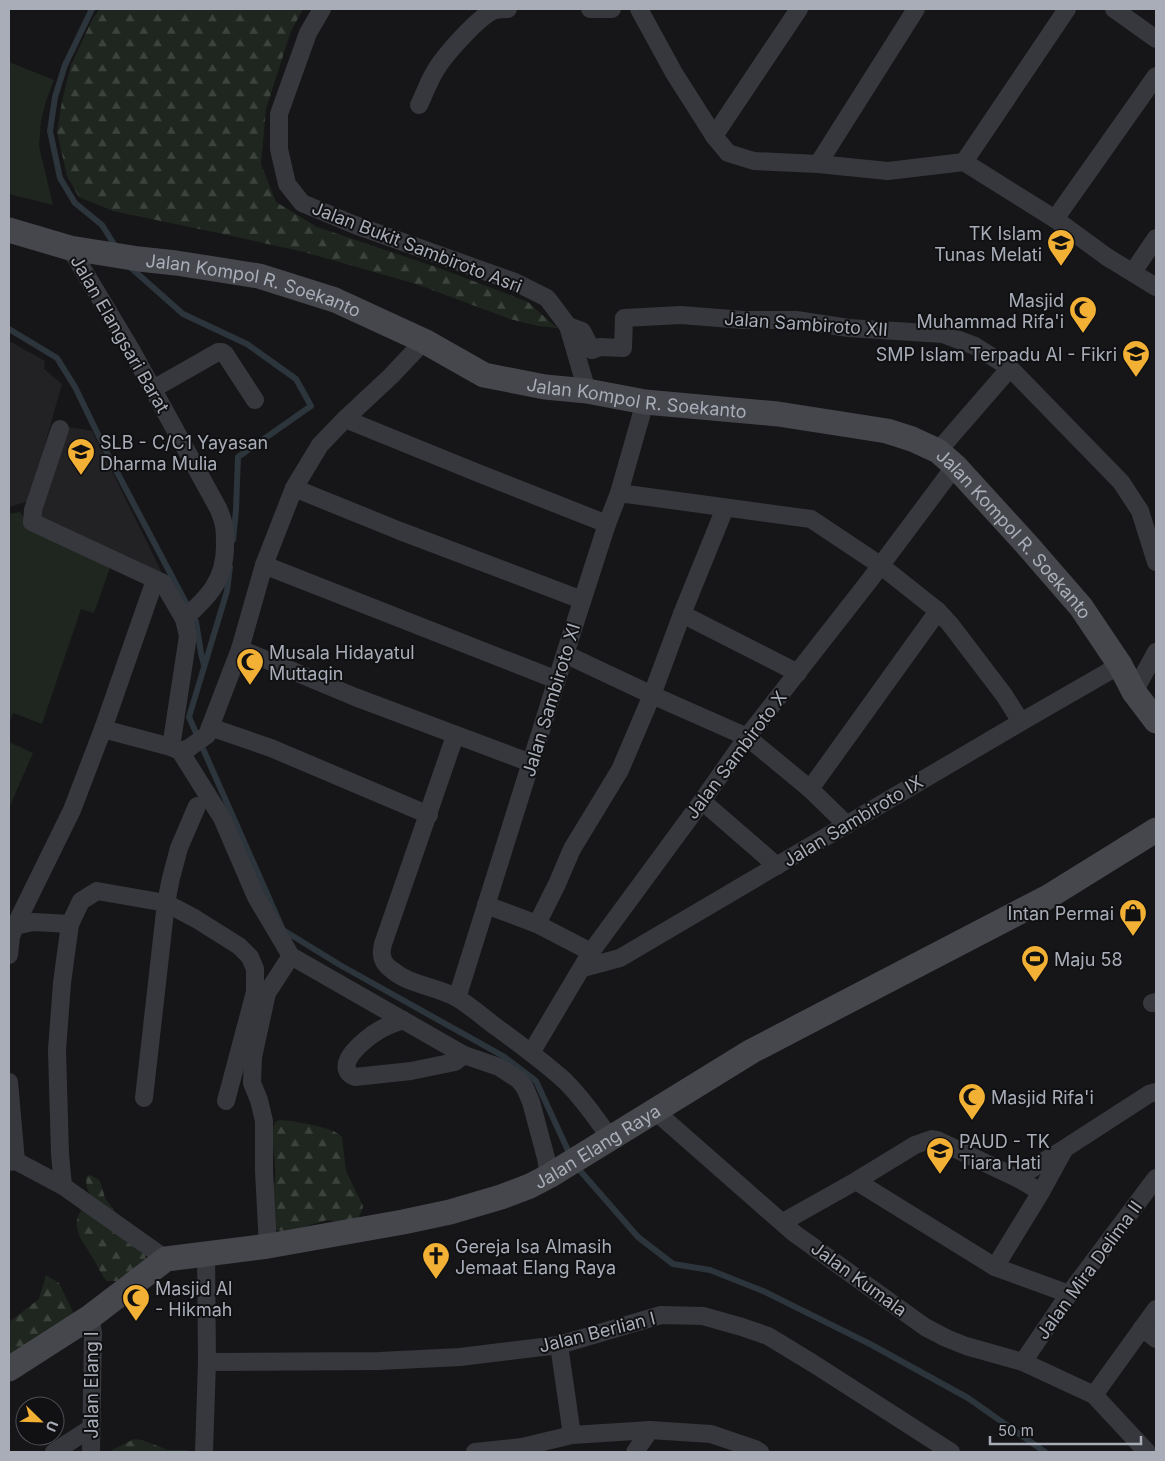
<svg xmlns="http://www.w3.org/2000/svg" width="1165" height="1461" viewBox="0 0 1165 1461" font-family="Inter,sans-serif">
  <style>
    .built { fill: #222225 }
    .grass { fill: #1e261f }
    .forest { fill: url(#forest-firs) }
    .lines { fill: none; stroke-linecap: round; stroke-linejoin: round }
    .stream { stroke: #2c353c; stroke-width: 6 }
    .street { stroke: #37383d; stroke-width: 18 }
    .secondary { stroke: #45474d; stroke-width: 25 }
    .labels { text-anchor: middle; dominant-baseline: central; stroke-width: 4; stroke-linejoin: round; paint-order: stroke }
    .poi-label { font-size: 18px; fill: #a8adb8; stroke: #111113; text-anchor: start }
    .street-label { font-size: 18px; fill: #a8adb8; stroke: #111113 }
  </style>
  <defs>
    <pattern id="forest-firs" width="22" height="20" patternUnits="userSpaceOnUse" patternTransform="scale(1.25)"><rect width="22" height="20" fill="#1e261f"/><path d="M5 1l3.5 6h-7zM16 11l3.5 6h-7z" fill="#3c433d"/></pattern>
  </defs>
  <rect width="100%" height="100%" fill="#161618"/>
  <g class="built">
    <path d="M9,341L45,361L44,369L62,384L29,501L9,507Z"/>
    <path d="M64,426L92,431L164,577L33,521Z"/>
  </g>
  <g class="grass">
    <path d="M9,62L54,80L46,101L41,121L39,146L53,205L9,194Z"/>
    <path d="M20,512L32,529L111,565L94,613L81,609L42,724L13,713L9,723V514Z"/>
    <path d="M9,742L33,753L9,808Z"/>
  </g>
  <g class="forest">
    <path d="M100,9H303L291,31L266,109L261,164L276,202L317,227L439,268L528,302L557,328L538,326L510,319L416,284L304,252L223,234L113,211L79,197L67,176L57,132L62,101L71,65L93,18Z"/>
    <path d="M280,1120C293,1121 335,1127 342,1137L346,1171L363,1206L362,1211L357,1219L343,1223L327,1220L300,1228L281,1231L272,1228L271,1185L275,1182C277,1164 269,1137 275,1122Z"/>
    <path d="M90,1175L99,1180L101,1184L105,1198L145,1252L146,1262L117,1281H107C101,1275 98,1266 93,1258C85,1244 70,1230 80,1212C82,1207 88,1202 91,1196L87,1188L86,1177Z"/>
    <path d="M46,1275L59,1283L76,1318L9,1357V1322L39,1299Z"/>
    <path d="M134,1439L142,1440L168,1450H187L189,1452H108Z"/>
  </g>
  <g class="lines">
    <g class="stream">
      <path d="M92,9L65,65L55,97L50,131L60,178L75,203L102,225L117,249"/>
      <path d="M130,267L183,314L247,344L296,379L311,406L238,457L236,510L233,540"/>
      <path d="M9,329L57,358L75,387L109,457L196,622L201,653L204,665"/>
      <path d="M230,567L227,591L189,717L283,930L340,965L503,1056L536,1081L571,1157"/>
      <path d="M576,1166L638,1237L673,1264L710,1270L763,1291L870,1344L968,1398L1045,1452"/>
    </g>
    <g class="street">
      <path d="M322,9L308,33L279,114V149L287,184L302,203L355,225L515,282L547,298L568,326L587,391"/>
      <path d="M590,9H612"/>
      <path d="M639,9L674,73L714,136L728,153L754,161L818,164L888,171L964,162L1055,219L1107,257L1156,287"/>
      <path d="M1114,9L1156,39"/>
      <path d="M419,105C424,95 428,83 434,73C442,58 480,14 496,10C500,9 504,9 508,9"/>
      <path d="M714,136L799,9"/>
      <path d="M964,162L1067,9"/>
      <path d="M818,164L916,9"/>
      <path d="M1055,219L1156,76"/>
      <path d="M70,248L133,353L218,508C225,524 225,529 225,546C225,581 208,597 184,619"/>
      <path d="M1133,272L1156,238"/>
      <path d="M568,326L582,331L592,350L600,347L623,348L624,318L681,315L744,320H796L849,328L943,334L975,346L1010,368L1121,482L1140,511L1156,562"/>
      <path d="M153,389L218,352H222L225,354L255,400"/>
      <path d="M345,419L478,473L607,524"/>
      <path d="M60,429L33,510L32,522L163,583L184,619L188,636L171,747"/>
      <path d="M938,451L1010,368"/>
      <path d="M294,488L400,531L582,600"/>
      <path d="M619,493L811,519L880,565L938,611L950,624L1004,695L1021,722"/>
      <path d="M264,565L557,680"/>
      <path d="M682,614L798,673"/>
      <path d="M240,649L355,697L531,763"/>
      <path d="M565,654L652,695L747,737L810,789L847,825"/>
      <path d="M1134,692L1156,652"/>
      <path d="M210,727L271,748L429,815"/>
      <path d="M103,729L171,747L180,751L222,818L256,897L291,956L464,1055L499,1067L519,1080L525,1088L531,1102L546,1158L549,1176"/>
      <path d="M455,736L383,944C380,955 382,963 392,970C411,986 438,986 459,999C473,1008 485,1019 499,1029C521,1045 544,1062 565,1081C582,1098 597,1119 610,1138"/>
      <path d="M180,751L189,748L207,735L240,649L264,565L294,488L320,445L345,419L391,376L424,341"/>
      <path d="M810,789L938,611"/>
      <path d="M702,801L777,866"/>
      <path d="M486,905L537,924L591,952"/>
      <path d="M537,924L557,884L572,849L620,770L652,695L682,614L725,508"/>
      <path d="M15,926L33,922L70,924L81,901L97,891L166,903L196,919L239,946L250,957L255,969V992L226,1101"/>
      <path d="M9,955L11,937L15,926L72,810L103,729L155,580"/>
      <path d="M583,968L620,958L1021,722L1120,665"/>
      <path d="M457,998L565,654L607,524L619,493L645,402"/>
      <path d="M1152,1003L1156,1002"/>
      <path d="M403,1020C395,1023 385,1026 378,1031C367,1037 330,1066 355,1077L411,1071L455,1062L464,1055"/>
      <path d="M531,1053L591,952L702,801L747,737L869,581L955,466"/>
      <path d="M9,1082L16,1161"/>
      <path d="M144,1098L166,903L171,878L179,848L197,806"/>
      <path d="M655,1111L794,1233L925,1327L946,1338L966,1346L1023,1362L1094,1395L1147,1452"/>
      <path d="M9,1162L16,1161L63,1186L166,1259"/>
      <path d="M1017,1178L1064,1149L1149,1094L1156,1092"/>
      <path d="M856,1181L995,1267L1069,1294"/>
      <path d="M63,1186L60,1154L57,1050L62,983L70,924"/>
      <path d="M1041,1192L1064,1150"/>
      <path d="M783,1222L856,1181L915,1145L932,1139L937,1140L1017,1178L1041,1192L995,1267"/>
      <path d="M268,1246L264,1171V1121L259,1100L252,1083L253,1057L267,993L291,956"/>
      <path d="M90,1317L93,1333L91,1452"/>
      <path d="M1142,1328L1156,1339"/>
      <path d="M559,1345L572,1435"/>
      <path d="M207,1362L379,1361L460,1357L559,1345L661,1315L703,1316L742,1327L768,1336L814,1364L951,1452"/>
      <path d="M1023,1362L1069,1294L1156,1178"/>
      <path d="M1094,1395L1156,1309"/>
      <path d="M54,1452L91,1428"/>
      <path d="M204,1452L207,1362L206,1253"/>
      <path d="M475,1452L522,1447L572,1435L650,1430L711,1434L755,1449L760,1452"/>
      <path d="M635,1452L650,1430"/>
    </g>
    <g class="secondary">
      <path id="s1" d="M9,230L70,248L139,259L176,263L259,276L335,300L424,341L484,375L545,387L587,391L645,402L778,414L887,431L912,439L938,451L955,466L1028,546L1081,607L1120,665L1134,692L1156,721"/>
      <path id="s2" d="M9,1369L90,1317L166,1259L268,1246L403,1222L450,1212L501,1197L530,1186L549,1176L752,1051L1048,897L1156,830"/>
    </g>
  </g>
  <defs>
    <symbol id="school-pin" viewBox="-11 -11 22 30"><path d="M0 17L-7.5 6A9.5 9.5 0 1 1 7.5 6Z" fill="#f2b134" stroke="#111113"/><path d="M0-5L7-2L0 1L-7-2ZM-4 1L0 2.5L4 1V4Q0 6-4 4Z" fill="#111"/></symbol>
    <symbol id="mosque-pin" viewBox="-11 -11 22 30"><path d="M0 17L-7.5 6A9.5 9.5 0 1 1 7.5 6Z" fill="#f2b134" stroke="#111113"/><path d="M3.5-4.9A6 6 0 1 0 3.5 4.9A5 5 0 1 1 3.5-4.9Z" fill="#111"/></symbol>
    <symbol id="shop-pin" viewBox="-11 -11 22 30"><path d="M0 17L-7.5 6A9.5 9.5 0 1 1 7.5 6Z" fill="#f2b134" stroke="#111113"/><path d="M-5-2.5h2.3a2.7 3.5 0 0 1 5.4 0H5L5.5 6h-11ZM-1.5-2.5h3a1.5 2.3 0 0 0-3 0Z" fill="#111"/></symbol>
    <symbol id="stadium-pin" viewBox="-11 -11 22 30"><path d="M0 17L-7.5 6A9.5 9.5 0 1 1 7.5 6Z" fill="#f2b134" stroke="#111113"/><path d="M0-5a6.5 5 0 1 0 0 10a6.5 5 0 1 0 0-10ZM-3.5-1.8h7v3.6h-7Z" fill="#111"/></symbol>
    <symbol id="church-pin" viewBox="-11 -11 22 30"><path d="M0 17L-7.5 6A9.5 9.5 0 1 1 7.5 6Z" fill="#f2b134" stroke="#111113"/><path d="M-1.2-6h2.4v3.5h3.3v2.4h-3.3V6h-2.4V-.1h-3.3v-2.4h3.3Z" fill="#111"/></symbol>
  </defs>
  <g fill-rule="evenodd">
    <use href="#school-pin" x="1045" y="227" width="32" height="43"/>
    <use href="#mosque-pin" x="1067" y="294" width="32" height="43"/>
    <use href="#school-pin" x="1120" y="338" width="32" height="43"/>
    <use href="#school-pin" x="65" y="436" width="32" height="43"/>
    <use href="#mosque-pin" x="234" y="646" width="32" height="43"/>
    <use href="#shop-pin" x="1117" y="897" width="32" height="43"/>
    <use href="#stadium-pin" x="1019" y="943" width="32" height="43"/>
    <use href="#mosque-pin" x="956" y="1081" width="32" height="43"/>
    <use href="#school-pin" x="924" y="1135" width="32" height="43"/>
    <use href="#church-pin" x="420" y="1240" width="32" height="43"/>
    <use href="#mosque-pin" x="120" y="1282" width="32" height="43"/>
  </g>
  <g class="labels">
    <g class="poi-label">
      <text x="1042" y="233" text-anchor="end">TK Islam<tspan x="1042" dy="21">Tunas Melati</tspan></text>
      <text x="1064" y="300" text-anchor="end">Masjid<tspan x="1064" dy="21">Muhammad Rifa'i</tspan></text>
      <text x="1117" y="354" text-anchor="end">SMP Islam Terpadu Al - Fikri</text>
      <text x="100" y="442">SLB - C/C1 Yayasan<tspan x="100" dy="21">Dharma Mulia</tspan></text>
      <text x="269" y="652">Musala Hidayatul<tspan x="269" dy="21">Muttaqin</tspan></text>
      <text x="1114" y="913" text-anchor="end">Intan Permai</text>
      <text x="1054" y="959">Maju 58</text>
      <text x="991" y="1097">Masjid Rifa'i</text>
      <text x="959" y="1141">PAUD - TK<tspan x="959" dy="21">Tiara Hati</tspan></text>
      <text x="455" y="1246">Gereja Isa Almasih<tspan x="455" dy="21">Jemaat Elang Raya</tspan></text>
      <text x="155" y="1288">Masjid Al<tspan x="155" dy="21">- Hikmah</tspan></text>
    </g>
    <g class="street-label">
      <text transform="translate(417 247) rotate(21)">Jalan Bukit Sambiroto Asri</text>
      <text stroke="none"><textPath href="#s1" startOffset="251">Jalan Kompol R. Soekanto</textPath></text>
      <text transform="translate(806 324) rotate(4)">Jalan Sambiroto XII</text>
      <text transform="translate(120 334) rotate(60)">Jalan Elangsari Barat</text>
      <text stroke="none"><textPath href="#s1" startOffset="656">Jalan Kompol R. Soekanto</textPath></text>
      <text stroke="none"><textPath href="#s1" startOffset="1076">Jalan Kompol R. Soekanto</textPath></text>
      <text transform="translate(551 700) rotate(-73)">Jalan Sambiroto XI</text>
      <text transform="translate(736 755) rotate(-53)">Jalan Sambiroto X</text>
      <text transform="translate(853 821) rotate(-31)">Jalan Sambiroto IX</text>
      <text stroke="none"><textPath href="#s2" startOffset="642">Jalan Elang Raya</textPath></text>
      <text transform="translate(1089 1270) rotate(-54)">Jalan Mira Delima II</text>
      <text transform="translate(859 1279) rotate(36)">Jalan Kumala</text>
      <text transform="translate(597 1332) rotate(-14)">Jalan Berlian I</text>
      <text transform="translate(91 1385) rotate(-90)">Jalan Elang I</text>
    </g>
  </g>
  <rect width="1165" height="1461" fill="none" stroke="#a8adb8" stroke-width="20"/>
  <g transform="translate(40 1421) rotate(113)"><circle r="24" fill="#111113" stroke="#4d4f55"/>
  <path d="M0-4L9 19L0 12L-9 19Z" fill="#f2b134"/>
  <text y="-8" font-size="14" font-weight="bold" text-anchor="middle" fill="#a8adb8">U</text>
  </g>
  <path d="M990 1436v8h151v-8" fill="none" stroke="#a8adb8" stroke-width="2.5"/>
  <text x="998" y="1436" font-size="15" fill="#a8adb8" stroke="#111113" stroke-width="4" paint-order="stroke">50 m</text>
</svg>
